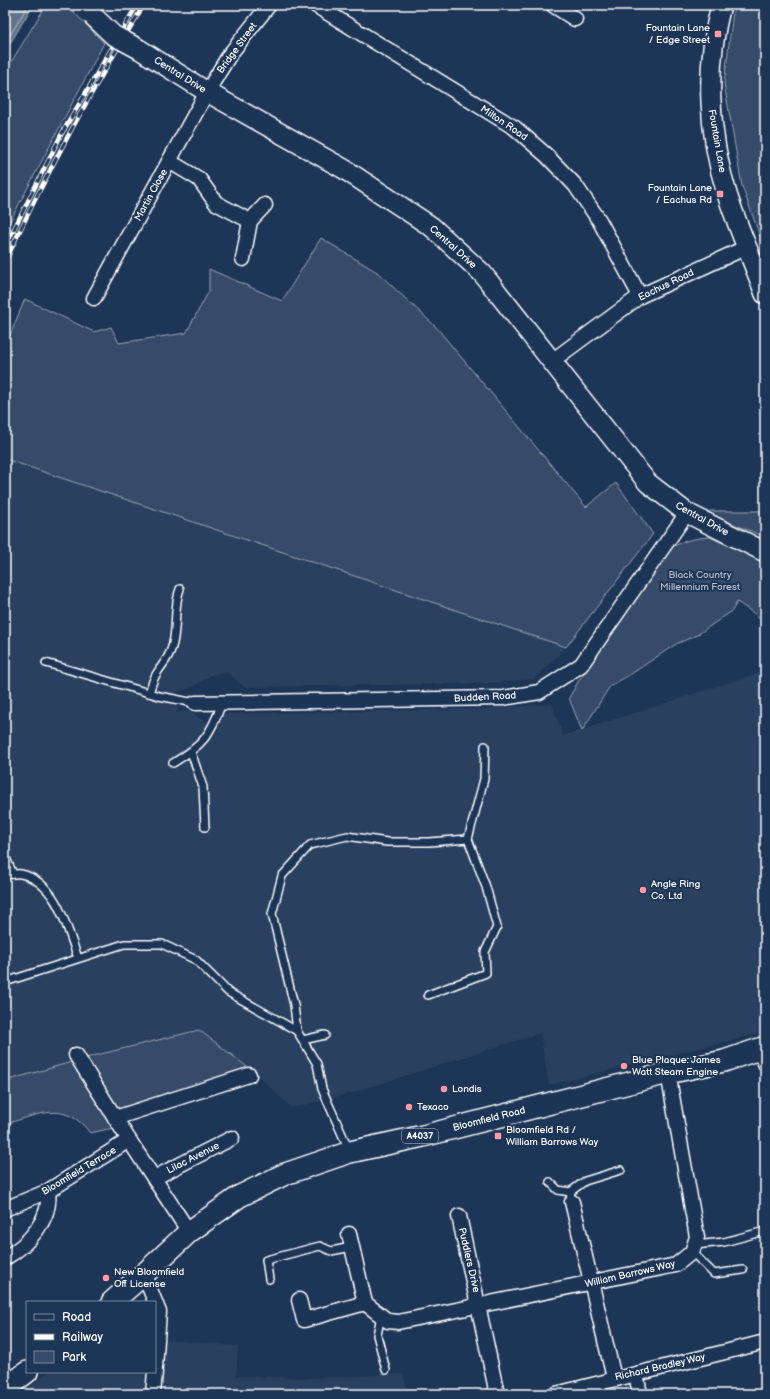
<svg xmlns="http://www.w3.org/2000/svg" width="770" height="1399" viewBox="0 0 770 1399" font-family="'Balsamiq Sans',sans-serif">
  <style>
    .built { fill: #2a4161 }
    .green { fill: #364b69; stroke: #9aa5b4 }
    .water { fill: #617289; stroke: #a0aab8 }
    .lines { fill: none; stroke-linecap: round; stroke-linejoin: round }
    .shore { stroke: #c0c7d0; stroke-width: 1 }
    .lane-casing { stroke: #fff; stroke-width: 10 }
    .street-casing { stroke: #fff; stroke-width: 17 }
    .secondary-casing { stroke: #fff; stroke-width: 22 }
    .primary-casing { stroke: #fff; stroke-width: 24 }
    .lane { stroke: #1d3557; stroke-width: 7 }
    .street { stroke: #1d3557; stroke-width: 14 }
    .secondary { stroke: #1d3557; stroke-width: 19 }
    .primary { stroke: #1d3557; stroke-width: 21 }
    .rail-casing { stroke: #fff; stroke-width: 4.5 }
    .rail { stroke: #1d3557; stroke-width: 3; stroke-dasharray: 9; stroke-linecap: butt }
    .secondary-bridge-casing { stroke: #fff; stroke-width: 22; stroke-linecap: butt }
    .secondary-bridge { stroke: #1d3557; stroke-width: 19 }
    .poi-dot { fill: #ff9aa2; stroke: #1d3557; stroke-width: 1.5 }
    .labels { text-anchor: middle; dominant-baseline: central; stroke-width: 4; stroke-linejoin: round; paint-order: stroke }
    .shield { fill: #1d3557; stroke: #bbc2cd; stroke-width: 1 }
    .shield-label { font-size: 9px; font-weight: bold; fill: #fff }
    .poi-label { font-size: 10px; fill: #fff; stroke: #1d3557; text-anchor: start }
    .street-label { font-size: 10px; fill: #fff; stroke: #1d3557 }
    .park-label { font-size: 10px; fill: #b9c0ca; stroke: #1d3557 }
  </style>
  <rect width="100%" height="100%" fill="#1d3557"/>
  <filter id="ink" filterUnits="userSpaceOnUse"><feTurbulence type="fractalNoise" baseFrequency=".025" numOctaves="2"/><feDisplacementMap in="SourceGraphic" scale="8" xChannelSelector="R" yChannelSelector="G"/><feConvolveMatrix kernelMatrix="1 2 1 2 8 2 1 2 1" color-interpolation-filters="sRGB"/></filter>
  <g filter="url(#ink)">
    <g class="built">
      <path d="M5,459L566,647L534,679L494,683L244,687L227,672L213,674L193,687L178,691V712L192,711L201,720L212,722L222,714L484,709L552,704L563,736L765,671V1032L549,1085L540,1033L351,1093L292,1108L257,1075L199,1030L93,1056L5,1081Z"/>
      <path d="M164,1340L238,1346L236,1376L305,1378L403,1374L408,1394H161Z"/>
      <path d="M48,1372H151L149,1394H21Z"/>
    </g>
    <g class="green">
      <path d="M46,5H67L104,43L5,231V72Z"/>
      <path d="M734,5H753L765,10V250L742,186L724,83Z"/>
      <path d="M321,238L377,272L436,327L586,507L616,483L653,534L566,647L5,459V347L25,299L94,332L111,327L119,343L186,333L209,291V269L282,301Z"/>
      <path d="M702,511H765V535L763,536Z"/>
      <path d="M710,537L765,563V625L755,614L737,602L732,611L697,635L676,644L631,674L610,686L582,731L569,698L579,680L671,548C684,540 696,538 710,537Z"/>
      <path d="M199,1030L250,1069L108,1116L113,1128L90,1133C65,1099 38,1115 5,1124V1081L93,1056Z"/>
    </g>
    <path class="water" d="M5,5H33L5,52Z"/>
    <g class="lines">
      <path class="shore" d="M5,44L28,5"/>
      <defs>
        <g id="lane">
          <path d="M46,663L159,696L195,703"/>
          <path d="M149,693C151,687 153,679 157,673C163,663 168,660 172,647C178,628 173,607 180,589"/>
          <path d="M191,752L203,787L205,827"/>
          <path d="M173,763C203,745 210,736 222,703"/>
          <path d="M5,856L13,874"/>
          <path d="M5,875C10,875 16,873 21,874C57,882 67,928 78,958"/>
          <path d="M5,982L124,944H162L196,960L228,992L297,1031L317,1064L322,1089L349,1150"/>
          <path d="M428,995L486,973L485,952L497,927L486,887L468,839L484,779L485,746"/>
          <path d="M297,1031L294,1005L272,914L282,876L310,845L347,836L387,842H429L468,839"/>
          <path d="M303,1040L325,1035"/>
          <path d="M550,1182L558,1190L570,1192"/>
          <path d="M572,1202L570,1192L585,1181L621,1170"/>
          <path d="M695,1245L724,1242L765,1231"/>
          <path d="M692,1252L714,1274L743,1270"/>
          <path d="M269,1279L266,1260L320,1246L331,1251L352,1247"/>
          <path d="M381,1316L377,1335L386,1370"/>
        </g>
        <g id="street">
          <path d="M315,5L515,128L546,155L575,185L599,220L640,296"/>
          <path d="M553,5L575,19"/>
          <path d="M169,161L199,179L216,203L250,221"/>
          <path d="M243,259L250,221L265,205"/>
          <path d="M94,298L207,92L230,54L269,5"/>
          <path d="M552,361L640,296L747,247"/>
          <path d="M195,703L503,698L539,692L581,665L687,513"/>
          <path d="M760,1048L765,1063"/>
          <path d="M76,1055L129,1140L189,1232"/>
          <path d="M115,1118L249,1075"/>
          <path d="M154,1178L232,1138"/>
          <path d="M572,1202L614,1378"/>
          <path d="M5,1209L48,1191L129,1140"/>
          <path d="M459,1216L497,1394"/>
          <path d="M349,1234L365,1303L388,1321L398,1322L676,1265L692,1252L697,1237L668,1073"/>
          <path d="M5,1258C28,1245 52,1219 48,1191"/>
          <path d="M144,1274L159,1312L155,1368"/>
          <path d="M299,1300L304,1320L365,1303"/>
          <path d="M636,1374L640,1394"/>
          <path d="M153,1394L155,1372"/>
          <path d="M556,1394L765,1342"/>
        </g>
        <g id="secondary">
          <path d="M721,5C705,67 708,133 727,194C738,228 753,261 765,294"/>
          <path d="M139,49L207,92L344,169L432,227L482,273L648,483L687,513L765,552"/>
        </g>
        <g id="primary">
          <path d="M112,1302L144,1274L189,1232L240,1196L285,1174L350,1152L423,1136L668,1073L724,1061L765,1047"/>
          <path d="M5,1389L27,1372"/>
        </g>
      </defs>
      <use href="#lane" class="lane-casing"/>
      <use href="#street" class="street-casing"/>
      <use href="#secondary" class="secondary-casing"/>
      <use href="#primary" class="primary-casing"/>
      <use href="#lane" class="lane"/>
      <use href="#street" class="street"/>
      <use href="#secondary" class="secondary"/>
      <use href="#primary" class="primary"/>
      <defs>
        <g id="rail">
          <path d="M5,247L61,135L137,5"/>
          <path d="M5,262C46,174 92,88 144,5"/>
        </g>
      </defs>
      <use href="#rail" class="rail-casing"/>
      <use href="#rail" class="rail"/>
      <defs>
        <path id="secondary-bridge" d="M92,15L113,35L139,49"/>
      </defs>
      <use href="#secondary-bridge" class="secondary-bridge-casing"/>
      <use href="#secondary-bridge" class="secondary-bridge"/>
    </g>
  </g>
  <g class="poi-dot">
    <rect x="714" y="30" width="8" height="8" rx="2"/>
    <rect x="716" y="190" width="8" height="8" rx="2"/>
    <circle cx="643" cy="890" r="4"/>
    <circle cx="624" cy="1066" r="4"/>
    <circle cx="444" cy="1089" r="4"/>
    <circle cx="409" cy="1107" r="4"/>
    <rect x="494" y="1132" width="8" height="8" rx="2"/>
    <circle cx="106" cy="1278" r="4"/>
  </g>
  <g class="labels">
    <rect class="shield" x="402" y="1129" width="36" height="14" rx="3"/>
    <g class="shield-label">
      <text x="420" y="1136">A4037</text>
    </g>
    <g class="poi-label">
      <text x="710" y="28" text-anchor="end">Fountain Lane<tspan x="710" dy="12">/ Edge Street</tspan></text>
      <text x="712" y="188" text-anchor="end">Fountain Lane<tspan x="712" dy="12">/ Eachus Rd</tspan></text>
      <text x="651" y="884">Angle Ring<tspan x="651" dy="12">Co. Ltd</tspan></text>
      <text x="632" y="1060">Blue Plaque: James<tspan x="632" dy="12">Watt Steam Engine</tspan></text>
      <text x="452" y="1089">Londis</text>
      <text x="417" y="1107">Texaco</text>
      <text x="506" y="1130">Bloomfield Rd /<tspan x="506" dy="12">William Barrows Way</tspan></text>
      <text x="114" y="1272">New Bloomfield<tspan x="114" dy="12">Off License</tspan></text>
    </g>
    <g class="street-label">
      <text transform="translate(237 48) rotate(-54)">Bridge Street</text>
      <text transform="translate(180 75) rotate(32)">Central Drive</text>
      <text transform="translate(504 123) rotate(34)">Milton Road</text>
      <text transform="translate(717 141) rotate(80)">Fountain Lane</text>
      <text transform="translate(151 195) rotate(-61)">Martin Close</text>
      <text transform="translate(453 247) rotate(42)">Central Drive</text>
      <text transform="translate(666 285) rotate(-26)">Eachus Road</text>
      <text transform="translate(702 519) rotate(29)">Central Drive</text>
      <text transform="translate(485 697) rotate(-3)">Budden Road</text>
      <text transform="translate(489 1119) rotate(-14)">Bloomfield Road</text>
      <text transform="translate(193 1158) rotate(-27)">Lilac Avenue</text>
      <text transform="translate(79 1171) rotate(-31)">Bloomfield Terrace</text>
      <text transform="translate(469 1260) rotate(77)">Puddlers Drive</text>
      <text transform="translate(630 1274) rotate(-13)">William Barrows Way</text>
      <text transform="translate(660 1367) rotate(-13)">Richard Bradley Way</text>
    </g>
    <g class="park-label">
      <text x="700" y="575">Black Country<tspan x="700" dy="12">Millennium Forest</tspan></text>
    </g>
  </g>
  <rect width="770" height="1399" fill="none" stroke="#1d3557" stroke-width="20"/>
  <rect x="10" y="10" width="750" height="1379" fill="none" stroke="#fff" stroke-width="1.5" filter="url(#ink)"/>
  <rect x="26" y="1301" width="130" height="72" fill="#1d3557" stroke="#77869a"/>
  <rect x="34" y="1314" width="20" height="6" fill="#1d3557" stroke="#77869a"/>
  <text x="62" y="1321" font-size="12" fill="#ffffff">Road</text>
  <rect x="34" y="1334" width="20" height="6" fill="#ffffff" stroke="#77869a"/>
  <text x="62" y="1341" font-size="12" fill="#ffffff">Railway</text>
  <rect x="34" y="1351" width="20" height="12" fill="#364b69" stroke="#77869a"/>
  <text x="62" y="1361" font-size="12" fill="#ffffff">Park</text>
</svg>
